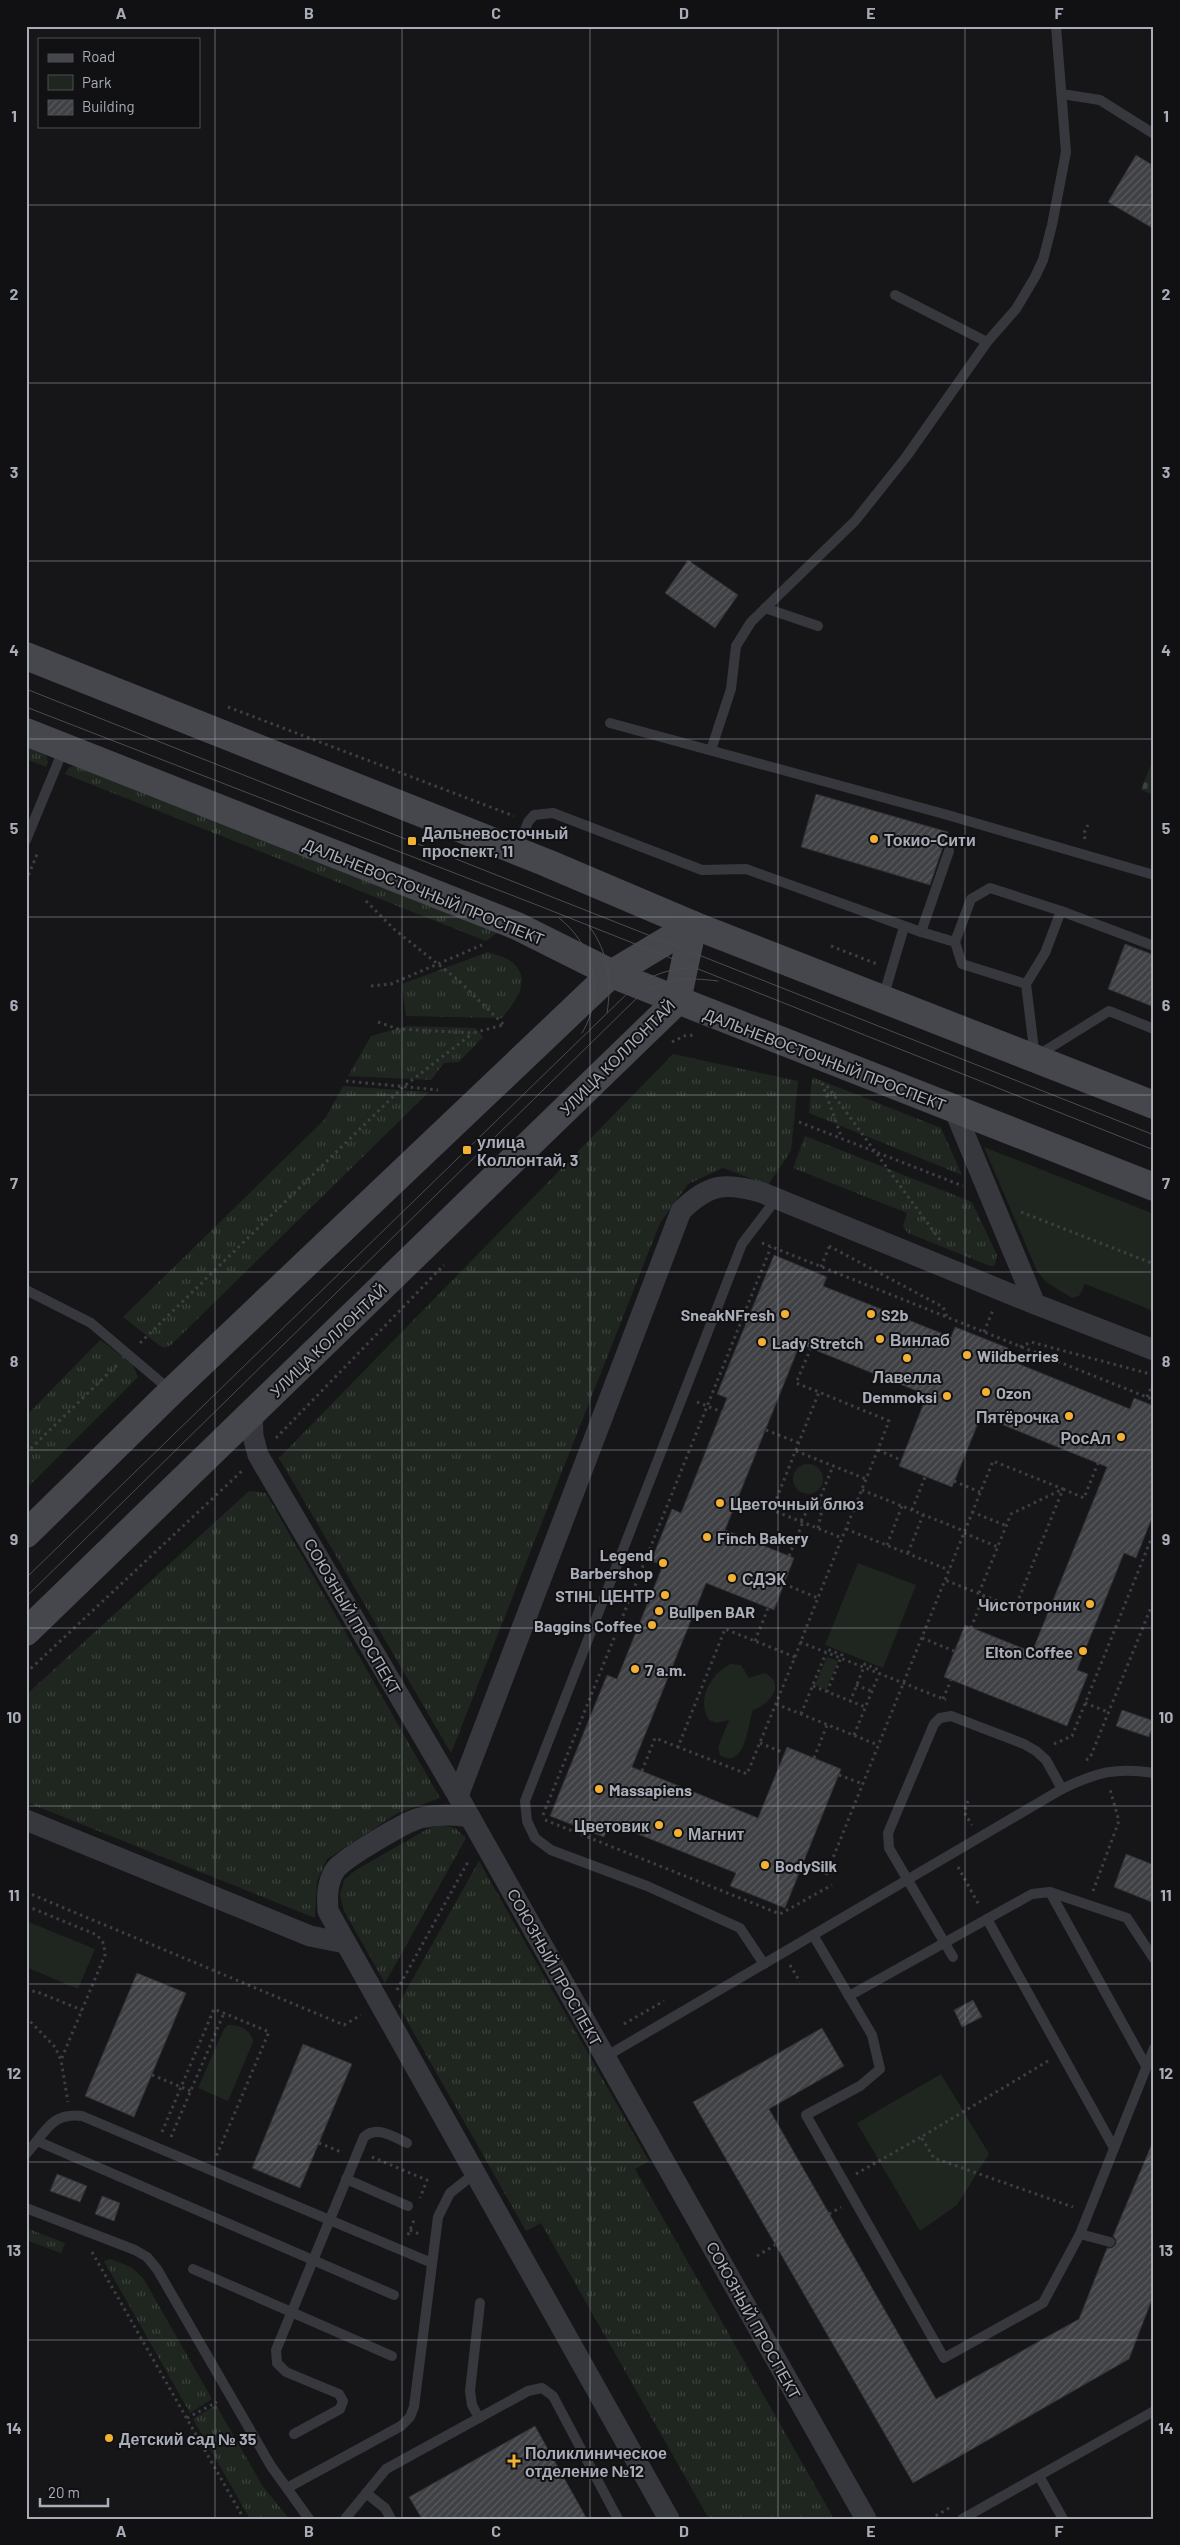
<svg xmlns="http://www.w3.org/2000/svg" width="1180" height="2545" viewBox="0 0 1180 2545" font-family="Barlow,sans-serif">
  <style>
    .grass { fill: url(#grass-tufts) }
    .cemetery { fill: url(#cemetery-stones) }
    .park { fill: #1e261f }
    .building { fill: url(#building-hatch); stroke: #303034 }
    .lines { fill: none; stroke-linecap: round; stroke-linejoin: round }
    .path { stroke: #3d3f44; stroke-width: 3; stroke-dasharray: 2.5 4; stroke-linecap: butt }
    .lane { stroke: #37383d; stroke-width: 10 }
    .street { stroke: #37383d; stroke-width: 21 }
    .secondary { stroke: #45474d; stroke-width: 28 }
    .tram { stroke: #4a4c52; stroke-width: 1 }
    .grid { fill: none; stroke: #a8adb8; stroke-width: 1; stroke-opacity: 0.55 }
    .poi-dot { fill: #f2b134; stroke: #111113; stroke-width: 2 }
    .labels { text-anchor: middle; dominant-baseline: central; stroke-width: 4; stroke-linejoin: round; paint-order: stroke }
    .poi-label { font-size: 16px; font-weight: bold; fill: #a8adb8; stroke: #111113; text-anchor: start }
    .street-label { font-size: 16px; fill: #a8adb8; stroke: #111113 }
    .neatline { fill: none; stroke: #a8adb8; stroke-width: 2 }
    .grid-label { font-size: 16px; text-anchor: middle; font-weight: bold; fill: #a8adb8 }
  </style>
  <defs>
    <pattern id="grass-tufts" width="24" height="20" patternUnits="userSpaceOnUse" patternTransform="scale(1.25)"><rect width="24" height="20" fill="#1e261f"/><path d="M3 7l-1-3M5 7V3M7 7l1-3M15 17l-1-3M17 17v-4M19 17l1-3" fill="none" stroke="#3c433d"/></pattern>
    <pattern id="cemetery-stones" width="16" height="16" patternUnits="userSpaceOnUse" patternTransform="scale(1.25)"><rect width="16" height="16" fill="#1e261f"/><path d="M2 7V4a2 2 0 0 1 4 0v3zM10 15v-3a2 2 0 0 1 4 0v3z" fill="#3c433d"/></pattern>
    <pattern id="building-hatch" width="6" height="6" patternUnits="userSpaceOnUse" patternTransform="scale(1.25)"><rect width="6" height="6" fill="#404145"/><path d="M-1 1l2-2M0 6l6-6M5 7l2-2" fill="none" stroke="#595a5e"/></pattern>
  </defs>
  <rect width="100%" height="100%" fill="#161618"/>
  <g class="grass">
    <path d="M26,746L46,755L48,762L46,767L26,759Z"/>
    <path d="M76,766L497,933L486,941L65,774L69,767Z"/>
    <path d="M488,952C495,955 507,957 513,963C533,981 514,1003 502,1018L406,1016L402,984Z"/>
    <path d="M407,1026L476,1028L483,1037L459,1062L444,1063L431,1080L348,1076L371,1036Z"/>
    <path d="M673,1054L798,1081L791,1151L768,1185L723,1168L688,1184L660,1223L451,1753L279,1458Z"/>
    <path d="M812,1077L941,1128L962,1175L809,1113Z"/>
    <path d="M343,1086L429,1092L171,1345L164,1348L159,1345L123,1317L325,1119Z"/>
    <path d="M805,1136L972,1202L997,1255L995,1265L990,1266L908,1233L903,1226L907,1213L793,1168Z"/>
    <path d="M100,1340L132,1363L138,1377L26,1489V1416Z"/>
    <path d="M249,1491L266,1493L440,1798L398,1813L327,1859L317,1881L315,1918L26,1802V1695Z"/>
    <path d="M441,1825L455,1828L466,1838L385,1983L344,1911L340,1895L344,1880L356,1870L429,1828Z"/>
    <path d="M479,1861L649,2161L635,2169L834,2519H709L541,2223L526,2231L398,2005Z"/>
    <path d="M26,2228L65,2243L61,2253L26,2240Z"/>
    <path d="M110,2259L131,2267L143,2278L212,2399L190,2413L104,2261Z"/>
    <path d="M216,2405L262,2485L289,2519H250L193,2419Z"/>
  </g>
  <path class="cemetery" d="M1154,757V795L1141,790Z"/>
  <g class="park">
    <path d="M984,1147L1154,1214V1311L1085,1284L1079,1296L1072,1298L1046,1282L1037,1271Z"/>
    <circle cx="808" cy="1479" r="15"/>
    <path d="M858,1563L916,1585L883,1668L825,1645Z"/>
    <path d="M827,1657L838,1661L826,1690L815,1685Z"/>
    <path d="M731,1664L741,1665L749,1678L764,1673C787,1683 770,1705 753,1710C748,1722 746,1771 720,1755L718,1747L729,1720L716,1723L709,1720C696,1700 711,1673 731,1664Z"/>
    <path d="M26,1921L95,1949L78,1989L26,1967Z"/>
    <path d="M228,2025C239,2024 252,2030 253,2042L228,2101L198,2088L224,2029Z"/>
    <path d="M941,2074L989,2154L957,2205L920,2231L857,2123Z"/>
  </g>
  <g class="building">
    <path d="M1136,155L1154,166V229L1108,202Z"/>
    <path d="M688,560L738,595L715,628L665,593Z"/>
    <path d="M816,794L948,832L930,885L801,847Z"/>
    <path d="M1125,944L1154,955V1007L1108,989Z"/>
    <path d="M774,1255L827,1277L823,1286L951,1337L955,1327L1008,1348L1004,1358L1130,1409L1134,1398L1154,1406V1513L1136,1558L1124,1553L1077,1670L1088,1674L1067,1726L944,1677L965,1625L1032,1652L1107,1467L981,1416L952,1487L899,1466L927,1395L800,1344L725,1530L794,1558L774,1610L706,1583L632,1767L758,1818L787,1747L841,1769L785,1908L730,1886L736,1873L610,1823L604,1837L550,1816L607,1675L617,1679L663,1565L651,1561L672,1509L681,1513L727,1398L717,1394Z"/>
    <path d="M1122,1710L1154,1721L1149,1737L1116,1726Z"/>
    <path d="M1126,1854L1154,1865V1903L1114,1887Z"/>
    <path d="M137,1973L186,1993L134,2117L85,2096Z"/>
    <path d="M973,2000L982,2017L962,2027L954,2010Z"/>
    <path d="M822,2028L844,2066L769,2109L936,2399L1079,2319L1107,2248H1112L1116,2244V2240L1113,2236L1154,2139V2294L1129,2359L913,2483L693,2102Z"/>
    <path d="M303,2044L352,2064L300,2188L252,2168Z"/>
    <path d="M57,2174L87,2186L80,2202L50,2191Z"/>
    <path d="M102,2196L120,2203L114,2221L95,2214Z"/>
    <path d="M535,2426L587,2519H422L409,2497Z"/>
  </g>
  <g class="lines">
    <g class="path">
      <path d="M228,707L514,816"/>
      <path d="M1085,839L1084,833L1088,825"/>
      <path d="M26,881L38,852"/>
      <path d="M366,901L395,930L458,980L504,1025"/>
      <path d="M831,946L877,964"/>
      <path d="M371,986L391,984L482,945"/>
      <path d="M378,1022L398,1029L473,1033L503,1025"/>
      <path d="M672,1042L684,1036L696,1035"/>
      <path d="M346,1081L438,1090"/>
      <path d="M822,1083L841,1136"/>
      <path d="M827,1086L940,1240"/>
      <path d="M799,1122L963,1186"/>
      <path d="M1021,1212L1154,1264"/>
      <path d="M762,1243L1154,1400"/>
      <path d="M829,1246L943,1307L947,1317"/>
      <path d="M821,1267L829,1247"/>
      <path d="M984,1332L993,1310"/>
      <path d="M140,1343L403,1087L473,1033"/>
      <path d="M1020,1347L1031,1342L1154,1375"/>
      <path d="M811,1348L796,1383L819,1392"/>
      <path d="M1147,1397L1154,1381"/>
      <path d="M697,1402L722,1412"/>
      <path d="M766,1430L799,1443"/>
      <path d="M276,1438L444,1265"/>
      <path d="M878,1450L901,1460"/>
      <path d="M796,1451L866,1479"/>
      <path d="M26,1453L117,1365"/>
      <path d="M954,1481L980,1492"/>
      <path d="M862,1490L964,1531"/>
      <path d="M912,1510L925,1477"/>
      <path d="M972,1512L1007,1526"/>
      <path d="M801,1521L810,1507L819,1501L833,1466"/>
      <path d="M818,1528L822,1510L819,1501"/>
      <path d="M846,1529L949,1570"/>
      <path d="M964,1533L998,1547"/>
      <path d="M887,1545L902,1506"/>
      <path d="M908,1553L923,1515"/>
      <path d="M789,1556L803,1522"/>
      <path d="M784,1584L818,1598"/>
      <path d="M979,1593L1011,1514L1063,1489L1084,1498L1098,1463"/>
      <path d="M971,1628L984,1595"/>
      <path d="M922,1638L954,1651"/>
      <path d="M755,1641L768,1608"/>
      <path d="M800,1642L946,1700"/>
      <path d="M795,1657L725,1629L678,1747L747,1774L795,1657C810,1617 826,1578 842,1538C858,1499 874,1460 889,1421L819,1392L772,1510L842,1538"/>
      <path d="M26,1673L243,1470"/>
      <path d="M856,1685L871,1691"/>
      <path d="M813,1686L865,1707"/>
      <path d="M827,1692L842,1655L827,1649"/>
      <path d="M943,1699L951,1680"/>
      <path d="M850,1702L865,1664L879,1670"/>
      <path d="M1085,1703L1108,1712"/>
      <path d="M776,1704L878,1745"/>
      <path d="M801,1714L826,1653"/>
      <path d="M854,1735L879,1674"/>
      <path d="M760,1743L784,1753"/>
      <path d="M1054,1744L1072,1736L1154,1532"/>
      <path d="M814,1758L827,1725"/>
      <path d="M1086,1760L1090,1758L1154,1600"/>
      <path d="M642,1771L655,1738L678,1747"/>
      <path d="M839,1775L863,1784"/>
      <path d="M968,1801L964,1812L972,1825"/>
      <path d="M543,1815L771,1247"/>
      <path d="M545,1820L780,1914L832,1885"/>
      <path d="M958,1867L979,1905"/>
      <path d="M826,1875L993,1461L1063,1489L1015,1608L945,1580"/>
      <path d="M1093,1891L1119,1821L1110,1789"/>
      <path d="M26,1892L344,2025L361,2015"/>
      <path d="M26,1908L34,1909L97,1935L104,1944L105,1955L61,2060"/>
      <path d="M790,1965L800,1982"/>
      <path d="M397,1990L469,1860"/>
      <path d="M26,1993L35,1991L82,2010"/>
      <path d="M26,2017L55,2047L61,2060L68,2102"/>
      <path d="M624,2024L664,2001"/>
      <path d="M1048,2061L921,2137L934,2158L1073,2207"/>
      <path d="M152,2075L191,2091"/>
      <path d="M162,2132L214,2009L269,2032L216,2157"/>
      <path d="M171,2137L224,2013"/>
      <path d="M319,2143L341,2152"/>
      <path d="M372,2157L427,2180L420,2198"/>
      <path d="M856,2174L921,2137"/>
      <path d="M829,2214L841,2207"/>
      <path d="M410,2230L421,2235"/>
      <path d="M408,2235L414,2220"/>
      <path d="M92,2252L244,2519"/>
      <path d="M757,2256L775,2245"/>
      <path d="M187,2418L217,2402"/>
      <path d="M930,2519L949,2508"/>
      <path d="M1146,2519L1154,2514"/>
    </g>
    <g class="lane">
      <path d="M1062,94L1100,100L1154,134"/>
      <path d="M895,295L987,342"/>
      <path d="M765,608L818,626"/>
      <path d="M610,723L944,814L1154,875"/>
      <path d="M711,750L731,689L736,646L751,622L855,521L906,457L987,342L1016,309L1035,277L1043,260L1052,225L1066,152L1056,26"/>
      <path d="M26,840L64,748"/>
      <path d="M517,850L528,822L534,815L553,813L702,870L746,869L921,932L949,851"/>
      <path d="M1061,911L1154,946"/>
      <path d="M921,932L955,942"/>
      <path d="M1026,984L1045,953L1061,911L990,888L971,899L955,942L962,964L1026,984L1035,1057L1109,1011L1154,1029"/>
      <path d="M883,998L904,927"/>
      <path d="M26,1290L91,1323L170,1390"/>
      <path d="M1050,1892L1146,2066"/>
      <path d="M987,1919L1114,2148"/>
      <path d="M813,1935L872,2035L880,2069L860,2086L806,2115L944,2358L1043,2303L1080,2234L1154,2048"/>
      <path d="M953,1957L889,1848L888,1833L934,1724L940,1718L951,1716L1024,1744L1036,1751L1046,1760L1062,1789"/>
      <path d="M764,1964L740,1928L647,1886L551,1850L535,1838L527,1821L525,1801L742,1244L777,1198"/>
      <path d="M849,1996L1032,1894L1050,1892L1127,1918L1154,1959"/>
      <path d="M605,2057L1062,1789C1097,1772 1116,1767 1154,1773"/>
      <path d="M37,2141L394,2295"/>
      <path d="M26,2154C45,2134 50,2112 82,2116L432,2263"/>
      <path d="M346,2179L408,2206"/>
      <path d="M26,2208L135,2250L147,2257L157,2269L271,2466L309,2519"/>
      <path d="M1080,2234L1110,2242"/>
      <path d="M193,2269L392,2356"/>
      <path d="M479,2418L472,2405L470,2391L480,2303"/>
      <path d="M294,2434L340,2409L343,2401L339,2394L286,2372L277,2363L276,2350L364,2137C377,2125 393,2137 407,2143"/>
      <path d="M1039,2476L1063,2519"/>
      <path d="M287,2488L401,2426L410,2417L414,2407L438,2217L450,2193L474,2174"/>
      <path d="M366,2493L385,2508L391,2519"/>
      <path d="M345,2519L386,2469L528,2391L542,2388L553,2396L618,2519"/>
      <path d="M962,2519L1154,2411"/>
    </g>
    <g class="street">
      <path d="M954,1109L1035,1304L1154,1350"/>
      <path d="M252,1414L253,1436L258,1455L458,1796L866,2519"/>
      <path d="M458,1796L681,1211C709,1183 726,1182 763,1193L1035,1304"/>
      <path d="M470,1817C452,1814 438,1814 420,1818C405,1822 344,1858 335,1870C327,1883 327,1896 328,1911L669,2519"/>
      <path d="M26,1820L310,1936L345,1943"/>
    </g>
    <g class="secondary">
      <path d="M26,656L547,863L693,925L1154,1105"/>
      <path d="M26,732L517,926L619,977L1154,1187"/>
      <path d="M26,1534L172,1391L611,974L693,925"/>
      <path d="M26,1632L677,1001L693,925"/>
    </g>
    <g class="tram">
      <path d="M26,689L1154,1135"/>
      <path d="M26,707L537,905L1154,1150"/>
      <path d="M559,918C594,945 606,994 582,1033"/>
      <path d="M589,926C609,953 612,981 607,1013"/>
      <path d="M26,1578L635,986C653,975 670,968 692,968"/>
      <path d="M26,1597L641,994C669,978 686,977 718,981"/>
    </g>
  </g>
  <path class="grid" d="M215,26V2519M402,26V2519M590,26V2519M778,26V2519M965,26V2519M26,205H1154M26,383H1154M26,561H1154M26,739H1154M26,917H1154M26,1095H1154M26,1272H1154M26,1450H1154M26,1628H1154M26,1806H1154M26,1984H1154M26,2162H1154M26,2340H1154"/>
  <g class="poi-dot">
    <circle cx="874" cy="839" r="5"/>
    <rect x="407" y="836" width="10" height="10" rx="2.5"/>
    <rect x="462" y="1145" width="10" height="10" rx="2.5"/>
    <circle cx="785" cy="1314" r="5"/>
    <circle cx="871" cy="1314" r="5"/>
    <circle cx="880" cy="1339" r="5"/>
    <circle cx="762" cy="1342" r="5"/>
    <circle cx="967" cy="1355" r="5"/>
    <circle cx="907" cy="1358" r="5"/>
    <circle cx="986" cy="1392" r="5"/>
    <circle cx="947" cy="1396" r="5"/>
    <circle cx="1069" cy="1416" r="5"/>
    <circle cx="1121" cy="1437" r="5"/>
    <circle cx="720" cy="1503" r="5"/>
    <circle cx="707" cy="1537" r="5"/>
    <circle cx="663" cy="1563" r="5"/>
    <circle cx="732" cy="1578" r="5"/>
    <circle cx="665" cy="1595" r="5"/>
    <circle cx="1090" cy="1604" r="5"/>
    <circle cx="659" cy="1611" r="5"/>
    <circle cx="652" cy="1625" r="5"/>
    <circle cx="1083" cy="1651" r="5"/>
    <circle cx="635" cy="1669" r="5"/>
    <circle cx="599" cy="1789" r="5"/>
    <circle cx="659" cy="1825" r="5"/>
    <circle cx="678" cy="1833" r="5"/>
    <circle cx="765" cy="1865" r="5"/>
    <circle cx="109" cy="2438" r="5"/>
    <path d="M511.5 2453.5h5v5h5v5h-5v5h-5v-5h-5v-5h5z"/>
  </g>
  <g class="labels">
    <g class="poi-label">
      <text x="422" y="832">Дальневосточный<tspan x="422" dy="18">проспект, 11</tspan></text>
      <text x="884" y="839">Токио-Сити</text>
      <text x="477" y="1141">улица<tspan x="477" dy="18">Коллонтай, 3</tspan></text>
      <text x="775" y="1314" text-anchor="end">SneakNFresh</text>
      <text x="881" y="1314">S2b</text>
      <text x="890" y="1339">Винлаб</text>
      <text x="772" y="1342">Lady Stretch</text>
      <text x="977" y="1355">Wildberries</text>
      <text x="907" y="1376" text-anchor="middle">Лавелла</text>
      <text x="996" y="1392">Ozon</text>
      <text x="937" y="1396" text-anchor="end">Demmoksi</text>
      <text x="1059" y="1416" text-anchor="end">Пятёрочка</text>
      <text x="1111" y="1437" text-anchor="end">РосАл</text>
      <text x="730" y="1503">Цветочный блюз</text>
      <text x="717" y="1537">Finch Bakery</text>
      <text x="653" y="1554" text-anchor="end">Legend<tspan x="653" dy="18">Barbershop</tspan></text>
      <text x="742" y="1578">СДЭК</text>
      <text x="655" y="1595" text-anchor="end">STIHL ЦЕНТР</text>
      <text x="1080" y="1604" text-anchor="end">Чистотроник</text>
      <text x="669" y="1611">Bullpen BAR</text>
      <text x="642" y="1625" text-anchor="end">Baggins Coffee</text>
      <text x="1073" y="1651" text-anchor="end">Elton Coffee</text>
      <text x="645" y="1669">7 a.m.</text>
      <text x="609" y="1789">Massapiens</text>
      <text x="649" y="1825" text-anchor="end">Цветовик</text>
      <text x="688" y="1833">Магнит</text>
      <text x="775" y="1865">BodySilk</text>
      <text x="119" y="2438">Детский сад № 35</text>
      <text x="525" y="2452">Поликлиническое<tspan x="525" dy="18">отделение №12</tspan></text>
    </g>
    <g class="street-label">
      <text transform="translate(424 891) rotate(22)">ДАЛЬНЕВОСТОЧНЫЙ ПРОСПЕКТ</text>
      <text transform="translate(617 1057) rotate(-45)">УЛИЦА КОЛЛОНТАЙ</text>
      <text transform="translate(825 1059) rotate(21)">ДАЛЬНЕВОСТОЧНЫЙ ПРОСПЕКТ</text>
      <text transform="translate(328 1340) rotate(-44)">УЛИЦА КОЛЛОНТАЙ</text>
      <text transform="translate(353 1616) rotate(60)">СОЮЗНЫЙ ПРОСПЕКТ</text>
      <text transform="translate(555 1967) rotate(61)">СОЮЗНЫЙ ПРОСПЕКТ</text>
      <text transform="translate(754 2320) rotate(61)">СОЮЗНЫЙ ПРОСПЕКТ</text>
    </g>
  </g>
  <rect width="1180" height="2545" fill="none" stroke="#111113" stroke-width="55"/>
  <rect x="38" y="38" width="162" height="90" fill="#111113" stroke="#4d4f55"/>
  <rect x="48" y="54" width="25" height="8" fill="#45474d" stroke="#4d4f55"/>
  <text x="82" y="62" font-size="15" fill="#a8adb8">Road</text>
  <rect x="48" y="75" width="25" height="15" fill="#1e261f" stroke="#4d4f55"/>
  <text x="82" y="88" font-size="15" fill="#a8adb8">Park</text>
  <rect x="48" y="100" width="25" height="15" fill="url(#building-hatch)" stroke="#4d4f55"/>
  <text x="82" y="112" font-size="15" fill="#a8adb8">Building</text>
  <path d="M40 2498v8h68v-8" fill="none" stroke="#a8adb8" stroke-width="2.5"/>
  <text x="48" y="2498" font-size="15" fill="#a8adb8" stroke="#111113" stroke-width="4" paint-order="stroke">20 m</text>
  <rect x="28" y="28" width="1124" height="2490" class="neatline"/>
  <g class="grid-label">
    <text x="121" y="19">A</text>
    <text x="309" y="19">B</text>
    <text x="496" y="19">C</text>
    <text x="684" y="19">D</text>
    <text x="871" y="19">E</text>
    <text x="1059" y="19">F</text>
    <text x="14" y="122">1</text>
    <text x="1166" y="122">1</text>
    <text x="14" y="300">2</text>
    <text x="1166" y="300">2</text>
    <text x="14" y="478">3</text>
    <text x="1166" y="478">3</text>
    <text x="14" y="656">4</text>
    <text x="1166" y="656">4</text>
    <text x="14" y="834">5</text>
    <text x="1166" y="834">5</text>
    <text x="14" y="1011">6</text>
    <text x="1166" y="1011">6</text>
    <text x="14" y="1189">7</text>
    <text x="1166" y="1189">7</text>
    <text x="14" y="1367">8</text>
    <text x="1166" y="1367">8</text>
    <text x="14" y="1545">9</text>
    <text x="1166" y="1545">9</text>
    <text x="14" y="1723">10</text>
    <text x="1166" y="1723">10</text>
    <text x="14" y="1901">11</text>
    <text x="1166" y="1901">11</text>
    <text x="14" y="2079">12</text>
    <text x="1166" y="2079">12</text>
    <text x="14" y="2256">13</text>
    <text x="1166" y="2256">13</text>
    <text x="14" y="2434">14</text>
    <text x="1166" y="2434">14</text>
    <text x="121" y="2537">A</text>
    <text x="309" y="2537">B</text>
    <text x="496" y="2537">C</text>
    <text x="684" y="2537">D</text>
    <text x="871" y="2537">E</text>
    <text x="1059" y="2537">F</text>
  </g>
</svg>
